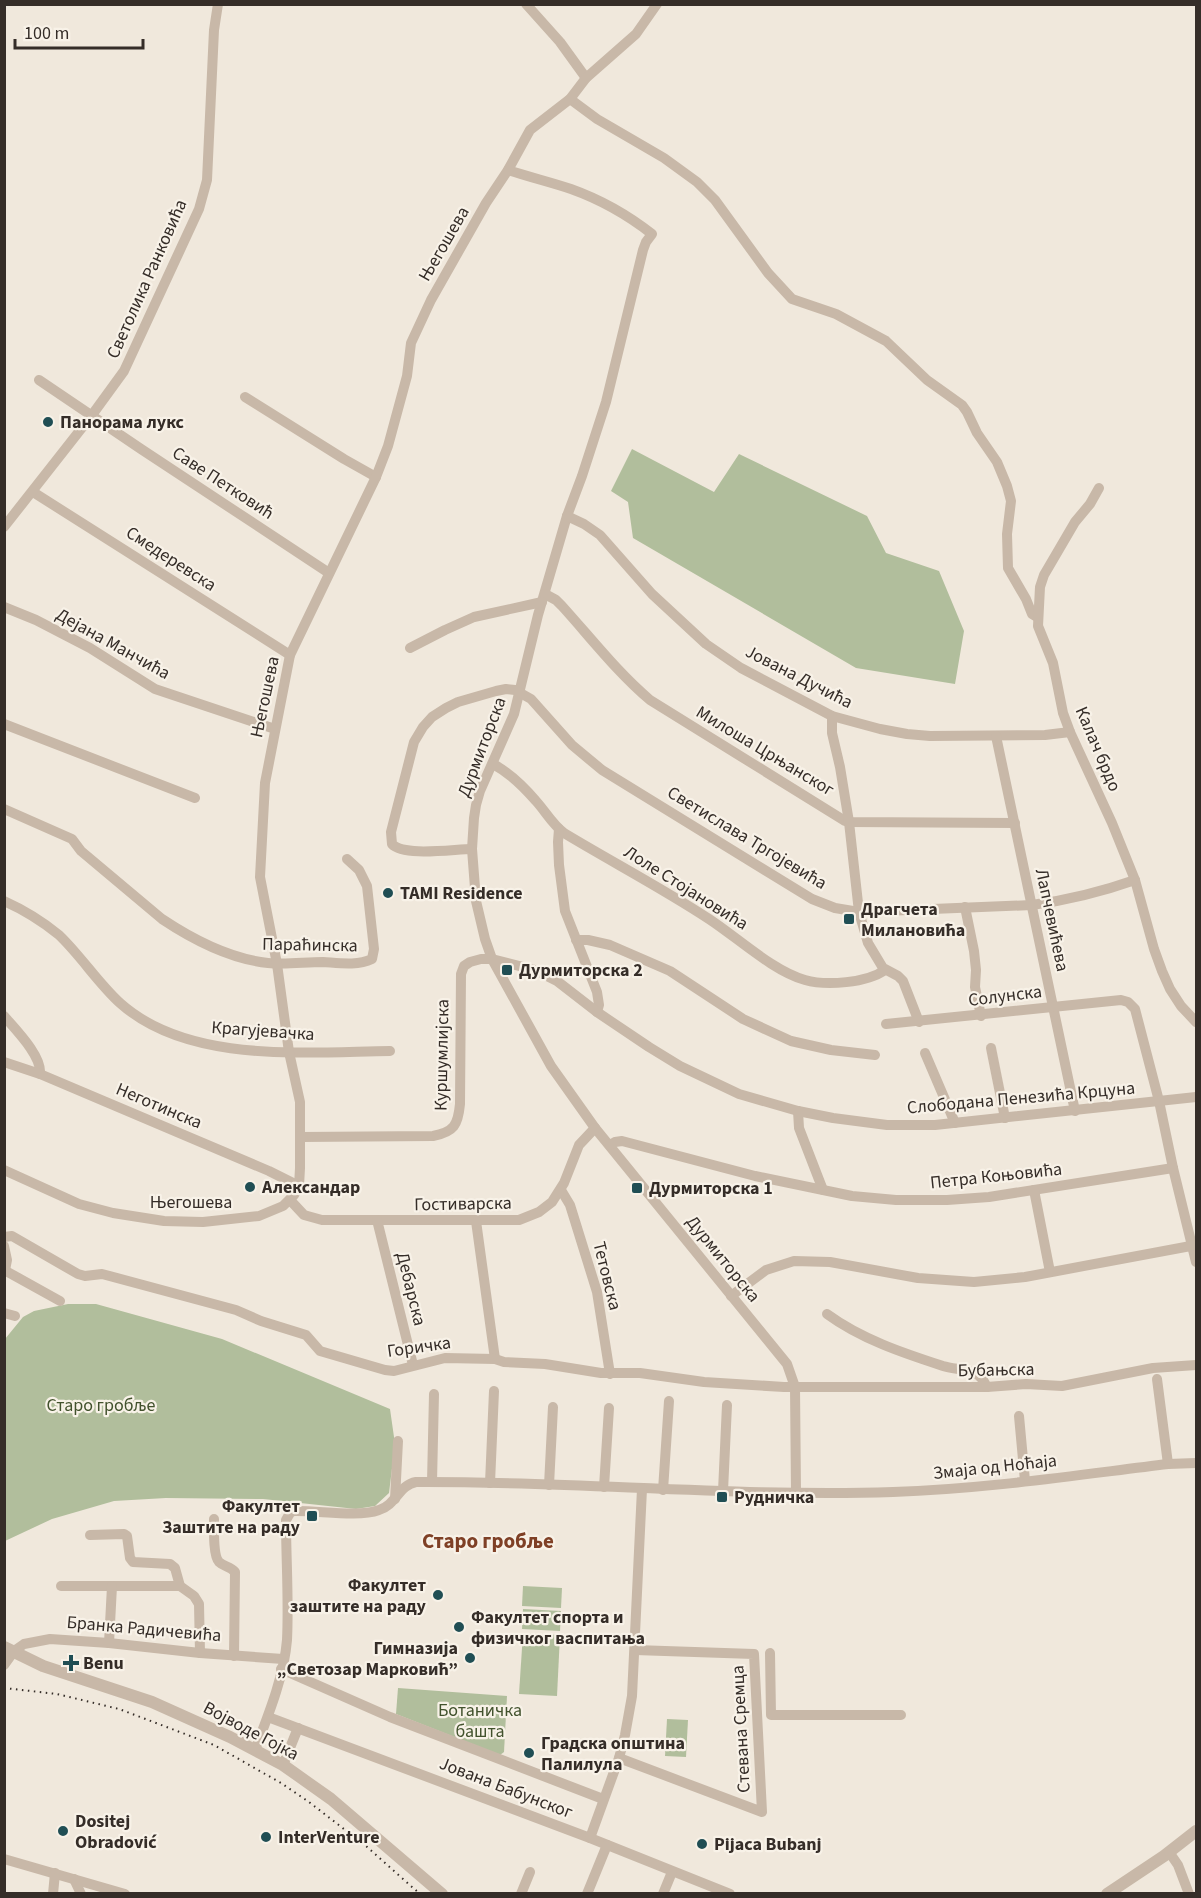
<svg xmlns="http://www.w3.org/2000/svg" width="1201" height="1898" viewBox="0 0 1201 1898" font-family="'Source Sans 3',sans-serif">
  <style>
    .green { fill: #b1be9c }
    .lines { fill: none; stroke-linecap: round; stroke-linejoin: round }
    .minor { stroke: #c8b8a8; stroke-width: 10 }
    .tertiary { stroke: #c8b8a8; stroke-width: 12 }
    .rail { stroke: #352d28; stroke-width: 2; stroke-dasharray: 1.5 4.5; stroke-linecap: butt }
    .poi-dot { fill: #204e54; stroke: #f8f2e8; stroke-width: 2 }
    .labels { text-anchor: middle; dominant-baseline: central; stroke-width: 4.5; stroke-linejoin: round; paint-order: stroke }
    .street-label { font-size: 18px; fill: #352d28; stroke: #f8f2e8 }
    .poi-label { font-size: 18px; font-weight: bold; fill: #352d28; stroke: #f8f2e8; text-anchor: start }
    .park-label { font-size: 18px; fill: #42522d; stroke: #f8f2e8 }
    .quarter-label { font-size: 21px; font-weight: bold; fill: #7f4026; stroke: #f8f2e8 }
  </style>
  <rect width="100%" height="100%" fill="#f0e8dc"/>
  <g class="green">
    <path d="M632,449L714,492L739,454L867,516L886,553L939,571L964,631L955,684L856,668L633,538L628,502L611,491Z"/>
    <path d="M68,1304H96L222,1339L390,1409L395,1444L389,1493L375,1506L356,1509L263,1499L166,1498L114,1501L52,1519L5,1541V1339L23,1317L34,1311Z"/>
    <path d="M523,1586L562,1588L561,1608L522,1606Z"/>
    <path d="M523,1609L561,1611L560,1631L522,1629Z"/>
    <path d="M523,1633L560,1635L557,1696L519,1694Z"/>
    <path d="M398,1688L507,1696L504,1752L500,1755L396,1714Z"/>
    <path d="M667,1719L688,1720L686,1757L665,1756Z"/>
  </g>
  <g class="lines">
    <g class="minor">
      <path d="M526,4L560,42L586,78"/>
      <path d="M570,99L597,119L664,158L697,182L715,200L768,273L792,299L836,314L886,341L927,380L962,405L967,412L977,433L997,462L1007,486L1011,501L1007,534L1008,568L1026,599L1032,614L1037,617"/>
      <path d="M508,170C529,177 550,182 571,189C599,199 629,216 652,234L646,242L643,250L606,402L582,476L567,516L538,615L514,714L480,791L476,805L474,818L472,849L476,901L485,939L492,959L551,1066L595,1128L787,1364L795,1387L796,1493"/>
      <path d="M39,380L141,449L329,573"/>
      <path d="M245,397L344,459L376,477"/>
      <path d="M1099,488L1090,504L1075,522L1044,575L1040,587L1038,626L1053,663L1063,713L1070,732L1112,823L1135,880L1154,949L1162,971L1170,989L1181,1006L1196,1022"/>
      <path d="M33,492L290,655"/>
      <path d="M567,516L584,524L600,535L652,594L706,644L741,668L832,716L880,729L907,734L930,736L1045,735L1070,732"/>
      <path d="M4,527L92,415L124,371L199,209L207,180L214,30L218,4"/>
      <path d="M545,594L556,600L562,606C591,638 617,672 650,700L845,821L849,822L1015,823"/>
      <path d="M4,607L36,620L90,648L155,689L275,729"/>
      <path d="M410,648L445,630L474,617L542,602"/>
      <path d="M832,716V733L840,767L849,822L859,912L868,943L883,968L898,976L903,981L919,1022"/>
      <path d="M4,724L195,798"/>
      <path d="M996,736L1075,1111"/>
      <path d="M493,764C510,773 524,787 536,801C546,812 552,824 564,833C612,862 662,888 709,919C738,938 773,971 805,980C826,986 867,983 885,970"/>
      <path d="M4,809L72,839L81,851L162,919C192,939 231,959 268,963C285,965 305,962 323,962C339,963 357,966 372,959L374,949L367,886L359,870L347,859"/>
      <path d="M559,829L558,842L559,865L565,911L597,992L599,1005L597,1012"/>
      <path d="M472,849C454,849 404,857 392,844L391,832L414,742L423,727L432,717L446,708L458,702L496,691L506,689L515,690L531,699L572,745L602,770L812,899L835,908L859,912L1032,905C1068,900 1101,892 1135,880"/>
      <path d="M4,901C24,910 42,921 59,935C81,956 98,983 120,1003C188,1064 305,1052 390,1051"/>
      <path d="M965,907L974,951L976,970L975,987L981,1016"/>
      <path d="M576,940H588L610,945L670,971L743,1019L791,1041L831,1050L875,1055"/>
      <path d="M4,1016C16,1030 42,1056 40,1074"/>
      <path d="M886,1024L1121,1000L1128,1002L1135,1009L1159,1101L1173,1168L1196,1262"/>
      <path d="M991,1048L1005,1118"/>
      <path d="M925,1053L955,1123"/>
      <path d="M4,1062L40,1074L269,1171L299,1186"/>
      <path d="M798,1111L799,1128L823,1190"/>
      <path d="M301,1137L433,1136C454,1132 458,1125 460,1104L461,974L464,966L470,962L481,959H492L535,970L557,981L597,1012L649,1047L680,1066L739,1094L798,1111L833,1118L887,1125H935L1196,1097"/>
      <path d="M610,1145L615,1142L622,1141L755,1176L852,1196L896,1200H947L989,1197L1173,1168"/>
      <path d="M4,1170L79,1204L113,1213L164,1221L203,1222L259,1216L283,1206L294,1195L299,1186L300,1168V1102L289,1052L277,964L260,877L265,783L290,655L376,477L388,446L407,376L411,343L431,300L486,203L508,170L530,130L570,99L586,78L636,34L657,4"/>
      <path d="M561,1190L570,1205L597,1292L610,1374"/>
      <path d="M1034,1190L1050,1272"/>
      <path d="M290,1200L304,1215L322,1220H519L539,1212L552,1202L564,1183L579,1145L595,1128"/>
      <path d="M377,1220L413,1365"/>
      <path d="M476,1221L495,1359"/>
      <path d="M4,1237L12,1236L78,1274L85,1276L102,1274L236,1310L261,1321L306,1335L320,1351L385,1370L394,1371L445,1358L495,1359L504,1362L545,1364L601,1373H640L704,1382L784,1387H987L1026,1384L1062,1386L1153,1368L1196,1365"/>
      <path d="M4,1246L7,1260L5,1270"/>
      <path d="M4,1270L60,1301"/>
      <path d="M731,1296L766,1270L794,1261L830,1262L918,1278L974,1282L1025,1277L1196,1245"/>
      <path d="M4,1313L15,1316"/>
      <path d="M827,1314C861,1339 903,1353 943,1366C953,1369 965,1369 975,1373C981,1376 984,1381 987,1387"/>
      <path d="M1157,1379L1168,1464"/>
      <path d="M1019,1416L1025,1481"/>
      <path d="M432,1482L434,1394"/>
      <path d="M490,1483L494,1391"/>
      <path d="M549,1485L553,1407"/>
      <path d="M604,1487L609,1408"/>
      <path d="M663,1490L669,1401"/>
      <path d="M723,1491L727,1405"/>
      <path d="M395,1499L398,1441"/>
      <path d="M214,1519C214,1528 213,1556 219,1562C224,1567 230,1566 235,1572L234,1656"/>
      <path d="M90,1535L124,1534L127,1536L130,1558L133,1562L170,1564L175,1568L180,1586L194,1596L199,1604L200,1653"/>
      <path d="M61,1586H180"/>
      <path d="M109,1643L112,1586"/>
      <path d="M770,1653L771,1715H901"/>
      <path d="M4,1665L14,1651L24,1644L50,1639L109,1643L200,1653L283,1659"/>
      <path d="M281,1669L390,1717L603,1799"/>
      <path d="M268,1717L590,1838L730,1894"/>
      <path d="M255,1750C268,1716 284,1677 287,1640C289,1600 286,1559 286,1520L290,1513L293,1511C318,1510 357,1518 379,1510C396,1505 399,1485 416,1482C575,1481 734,1497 893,1492C985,1489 1077,1475 1168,1464L1196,1463"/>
      <path d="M619,1758L762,1812L754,1654L635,1650"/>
      <path d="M283,1765L298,1728"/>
      <path d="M590,1838L619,1758L625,1735L632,1696L642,1489"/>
      <path d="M1169,1852L1178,1865L1189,1894"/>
      <path d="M4,1859L125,1894"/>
      <path d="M74,1879L81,1894"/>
      <path d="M53,1894L55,1873"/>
      <path d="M521,1894L530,1872"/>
      <path d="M587,1894L607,1845"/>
      <path d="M663,1894L672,1872"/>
    </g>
    <g class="tertiary">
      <path d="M4,1647L43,1666L152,1702L230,1737L283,1765L331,1799L442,1894"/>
      <path d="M1107,1894L1164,1856L1196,1831"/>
    </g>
    <path class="rail" d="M4,1688L57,1694L119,1709L214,1745L281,1783L309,1802L366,1846L420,1894"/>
  </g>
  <g class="poi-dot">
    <circle cx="48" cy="422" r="6"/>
    <circle cx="388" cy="893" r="6"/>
    <rect x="843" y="913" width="12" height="12" rx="3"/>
    <rect x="501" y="964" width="12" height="12" rx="3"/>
    <circle cx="250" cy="1187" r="6"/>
    <rect x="631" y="1182" width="12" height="12" rx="3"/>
    <rect x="716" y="1491" width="12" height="12" rx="3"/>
    <rect x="306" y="1510" width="12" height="12" rx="3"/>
    <circle cx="438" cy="1595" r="6"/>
    <circle cx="459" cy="1627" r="6"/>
    <circle cx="470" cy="1658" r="6"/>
    <path d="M68 1654h6v6h6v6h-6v6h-6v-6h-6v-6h6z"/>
    <circle cx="529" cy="1753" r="6"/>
    <circle cx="63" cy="1831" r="6"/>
    <circle cx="266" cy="1837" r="6"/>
    <circle cx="702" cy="1844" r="6"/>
  </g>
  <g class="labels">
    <g class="street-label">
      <text transform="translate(444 244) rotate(-60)">Његошева</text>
      <text transform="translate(147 279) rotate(-66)">Светолика Ранковића</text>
      <text transform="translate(223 483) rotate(33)">Саве Петковић</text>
      <text transform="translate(171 559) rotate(33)">Смедеревска</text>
      <text transform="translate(113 644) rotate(29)">Дејана Манчића</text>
      <text transform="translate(799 677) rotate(27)">Јована Дучића</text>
      <text transform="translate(265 697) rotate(-78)">Његошева</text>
      <text transform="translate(482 747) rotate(-69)">Дурмиторска</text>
      <text transform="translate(1098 749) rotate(67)">Калач брдо</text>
      <text transform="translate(765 751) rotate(31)">Милоша Црњанског</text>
      <text transform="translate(747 838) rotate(31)">Светислава Тргојевића</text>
      <text transform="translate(686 888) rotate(32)">Лоле Стојановића</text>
      <text transform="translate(1052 920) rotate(78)">Лапчевићева</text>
      <text transform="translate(310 945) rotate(1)">Параћинска</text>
      <text transform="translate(1005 996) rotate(-7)">Солунска</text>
      <text transform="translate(263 1031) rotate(4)">Крагујевачка</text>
      <text transform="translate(442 1055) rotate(-89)">Куршумлијска</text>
      <text transform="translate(1021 1098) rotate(-5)">Слободана Пенезића Крцуна</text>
      <text transform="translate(159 1106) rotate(23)">Неготинска</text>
      <text transform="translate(996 1176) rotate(-6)">Петра Коњовића</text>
      <text x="191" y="1202">Његошева</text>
      <text transform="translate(463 1204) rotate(-1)">Гостиварска</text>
      <text transform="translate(723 1259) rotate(51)">Дурмиторска</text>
      <text transform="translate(607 1276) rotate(76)">Тетовска</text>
      <text transform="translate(411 1289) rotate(76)">Дебарска</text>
      <text transform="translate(419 1347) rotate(-8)">Горичка</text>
      <text transform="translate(996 1370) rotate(-1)">Бубањска</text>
      <text transform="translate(995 1467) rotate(-6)">Змаја од Ноћаја</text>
      <text transform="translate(144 1629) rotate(5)">Бранка Радичевића</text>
      <text transform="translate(741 1729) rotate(-93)">Стевана Сремца</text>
      <text transform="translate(251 1731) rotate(28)">Војводе Гојка</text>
      <text transform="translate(506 1788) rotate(21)">Јована Бабунског</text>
    </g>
    <g class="poi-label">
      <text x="60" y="422">Панорама лукс</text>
      <text x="400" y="893">TAMI Residence</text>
      <text x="861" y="909">Драгчета<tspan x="861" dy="21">Милановића</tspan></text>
      <text x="519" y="970">Дурмиторска 2</text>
      <text x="262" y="1187">Александар</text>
      <text x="649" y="1188">Дурмиторска 1</text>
      <text x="734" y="1497">Рудничка</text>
      <text x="300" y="1506" text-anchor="end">Факултет<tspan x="300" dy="21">Заштите на раду</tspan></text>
      <text x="426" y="1585" text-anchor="end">Факултет<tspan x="426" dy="21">заштите на раду</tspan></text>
      <text x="471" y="1617">Факултет спорта и<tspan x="471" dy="21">физичког васпитања</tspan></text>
      <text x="458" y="1648" text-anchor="end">Гимназија<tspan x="458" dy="21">„Светозар Марковић”</tspan></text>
      <text x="83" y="1663">Benu</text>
      <text x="541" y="1743">Градска општина<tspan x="541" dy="21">Палилула</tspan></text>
      <text x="75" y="1821">Dositej<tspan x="75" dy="21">Obradović</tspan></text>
      <text x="278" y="1837">InterVenture</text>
      <text x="714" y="1844">Pijaca Bubanj</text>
    </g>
    <g class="park-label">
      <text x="101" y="1405">Старо гробље</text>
      <text x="480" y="1710">Ботаничка<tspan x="480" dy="21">башта</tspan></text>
    </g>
    <g class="quarter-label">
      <text x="488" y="1541">Старо гробље</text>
    </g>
  </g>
  <rect width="1201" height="1898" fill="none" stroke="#352d28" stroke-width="12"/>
  <path d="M15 39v9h128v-9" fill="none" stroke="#352d28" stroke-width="3"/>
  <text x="24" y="39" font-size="18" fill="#352d28" stroke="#f8f2e8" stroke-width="4.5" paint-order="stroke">100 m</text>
</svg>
